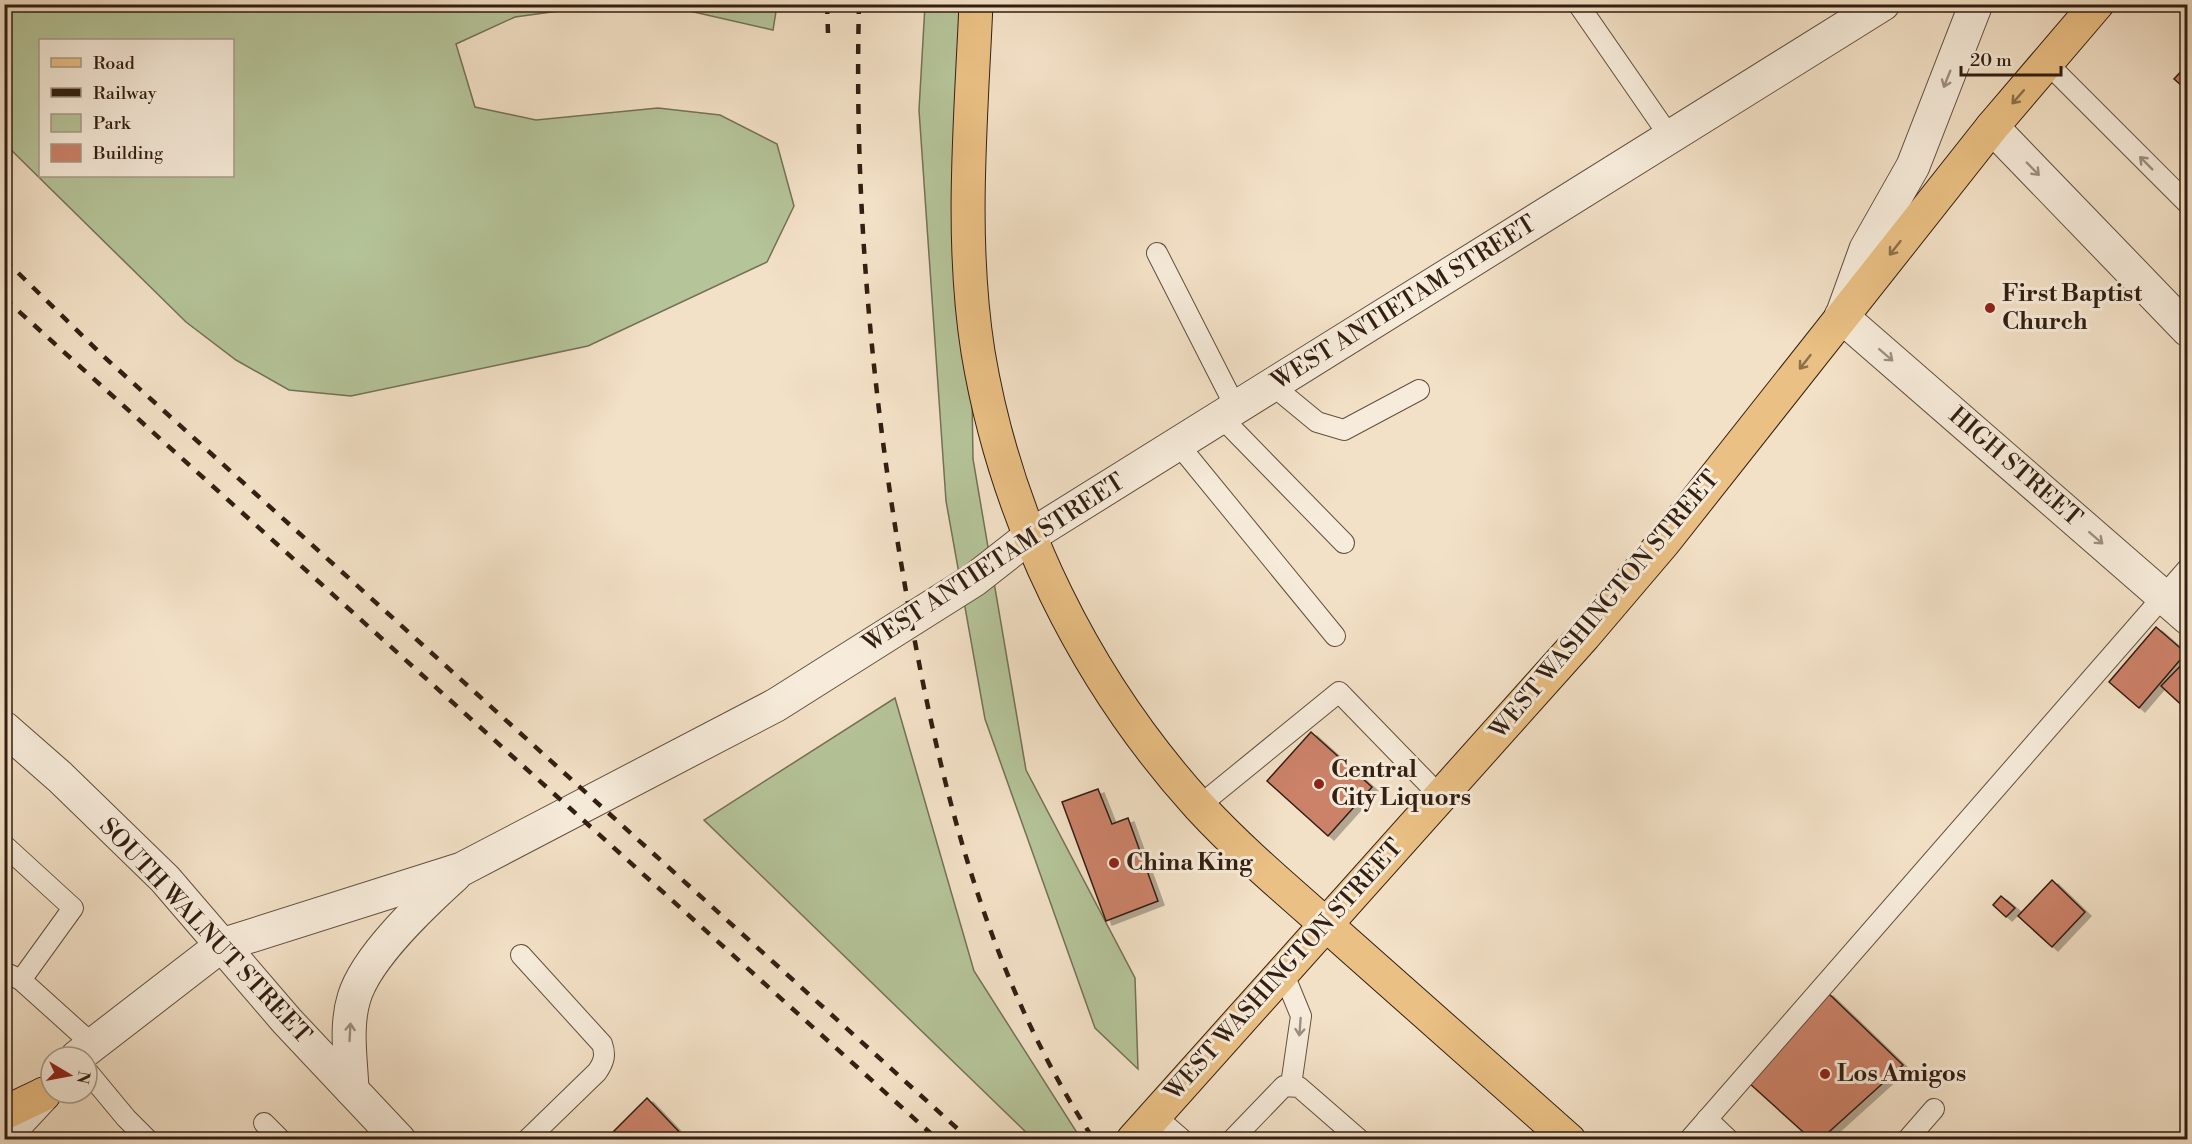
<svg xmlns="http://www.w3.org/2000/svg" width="2192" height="1144" viewBox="0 0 2192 1144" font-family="'Libre Bodoni',serif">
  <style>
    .green { fill: #b5c499; stroke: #747156; stroke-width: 1.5; fill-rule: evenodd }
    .building { fill: #cc8269; stroke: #321e12; stroke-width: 1.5; filter: url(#shadow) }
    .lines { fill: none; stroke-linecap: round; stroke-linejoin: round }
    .service-casing { stroke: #624f3f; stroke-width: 22 }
    .minor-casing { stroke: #624f3f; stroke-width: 35 }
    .tertiary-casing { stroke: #624f3f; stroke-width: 35 }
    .primary-casing { stroke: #321e12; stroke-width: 35 }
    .motorway-casing { stroke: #321e12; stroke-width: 35 }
    .service { stroke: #f7ecdb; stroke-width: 20 }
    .minor { stroke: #f7ecdb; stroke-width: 33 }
    .tertiary { stroke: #f7ecdb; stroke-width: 33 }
    .primary { stroke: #eac084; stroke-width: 33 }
    .motorway { stroke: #eac084; stroke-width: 33 }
    .rail { stroke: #321e12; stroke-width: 4.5; stroke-dasharray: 10 10; stroke-linecap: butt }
    .oneway { stroke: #9e8f81 }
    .oneway2 { stroke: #8e6f4b }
    .poi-dot { fill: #8f2418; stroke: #f7ecdb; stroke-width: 2 }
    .labels { text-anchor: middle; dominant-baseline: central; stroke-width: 6; stroke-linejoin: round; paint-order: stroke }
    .poi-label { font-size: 24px; font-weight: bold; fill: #321e12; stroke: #f7ecdb; text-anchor: start }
    .street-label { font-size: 24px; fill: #321e12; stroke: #f7ecdb }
  </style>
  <defs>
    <filter id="shadow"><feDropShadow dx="6" dy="4" stdDeviation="0" flood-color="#0004"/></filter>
  </defs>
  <rect width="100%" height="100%" fill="#f3e1c7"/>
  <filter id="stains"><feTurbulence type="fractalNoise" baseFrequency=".00333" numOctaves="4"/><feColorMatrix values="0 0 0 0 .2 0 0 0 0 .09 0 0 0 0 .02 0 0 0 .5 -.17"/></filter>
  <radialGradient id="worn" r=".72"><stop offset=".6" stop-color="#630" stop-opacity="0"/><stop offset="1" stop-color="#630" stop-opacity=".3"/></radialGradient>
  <g class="green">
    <path d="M4,5H603L515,17L456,44L475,107L536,120L658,108L720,115L777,144L794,206L767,262L588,346L351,396L289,390L236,360L186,322L5,144ZM40,40H232V176H40Z"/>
    <path d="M663,5H777L773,30Z"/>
    <path d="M925,5H966L973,459L1026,770L1135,978L1138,1069L1095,1028L985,719L946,501L919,110Z"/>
    <path d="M895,698L974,971L1081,1139H1033L704,820Z"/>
  </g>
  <g class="building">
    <path d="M2188,64V91L2174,79Z"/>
    <path d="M2156,627L2186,653L2139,708L2109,682Z"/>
    <path d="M2188,658V711L2161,686Z"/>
    <path d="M1311,732L1372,787L1328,836L1267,781Z"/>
    <path d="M1098,789L1112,824L1128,818L1158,901L1106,921L1062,802Z"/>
    <path d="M2052,880L2085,912L2052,947L2018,916Z"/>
    <path d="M2001,896L2015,908L2006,917L1993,905Z"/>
    <path d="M1827,992L1903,1065L1820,1140H1812L1749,1083Z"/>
    <path d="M647,1098L687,1140H605Z"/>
  </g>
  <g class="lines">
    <defs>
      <g id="service">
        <path d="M1578,4L1670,137"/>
        <path d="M2047,63L2188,204"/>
        <path d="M1157,253L1236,408"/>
        <path d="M1272,385L1317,422L1344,430L1419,390"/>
        <path d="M1221,417L1344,543"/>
        <path d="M1178,444L1335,636"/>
        <path d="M1199,806L1339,692L1440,796"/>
        <path d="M4,845L73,908L21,980"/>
        <path d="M521,955L602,1044C606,1055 604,1062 597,1072L527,1140"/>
        <path d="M4,972L21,980L91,1043"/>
        <path d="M1283,972L1301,1016L1291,1085"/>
        <path d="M87,1071L126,1118L148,1140"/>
        <path d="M1154,1115L1183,1140"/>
        <path d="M1707,1119L1729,1140"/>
        <path d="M264,1123L281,1140"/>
        <path d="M1232,1140L1284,1086L1299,1087L1360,1140"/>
        <path d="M1689,1140L2188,568"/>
        <path d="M1907,1140L1934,1109"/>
      </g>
      <g id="minor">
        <path d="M1992,127L2188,330"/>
        <path d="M1841,316L2188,618"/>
        <path d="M4,728L60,777L165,879L287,1021L399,1140"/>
        <path d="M77,1057L222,945L462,869L776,705L974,580L1030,536L1883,4"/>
        <path d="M352,1090C351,1061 345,1027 354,998C366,957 423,904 455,875"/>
        <path d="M4,1137L44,1094"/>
      </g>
      <path id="tertiary" d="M1844,310L1866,249L1913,166L1976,4"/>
      <g id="primary">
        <path d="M976,4C971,119 960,238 978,352C1006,520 1085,680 1199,806C1245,856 1299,900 1349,945C1423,1010 1496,1075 1569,1140"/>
        <path d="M1133,1140L1584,636L1664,542L1992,127L2097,4"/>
      </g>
      <path id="motorway" d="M4,1113L44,1094"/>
    </defs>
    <use href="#service" class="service-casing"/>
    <use href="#minor" class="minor-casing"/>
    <use href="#tertiary" class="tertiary-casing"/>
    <use href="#primary" class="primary-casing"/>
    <use href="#motorway" class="motorway-casing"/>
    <use href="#service" class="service"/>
    <use href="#minor" class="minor"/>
    <use href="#tertiary" class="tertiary"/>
    <use href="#primary" class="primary"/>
    <use href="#motorway" class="motorway"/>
    <g class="rail">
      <path d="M827,4L828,33"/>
      <path d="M859,4C854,197 871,390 904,580C937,775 984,972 1094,1140"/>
      <path d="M4,259L101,354L970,1140"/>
      <path d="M4,298L938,1140"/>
    </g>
  </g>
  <defs><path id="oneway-shaft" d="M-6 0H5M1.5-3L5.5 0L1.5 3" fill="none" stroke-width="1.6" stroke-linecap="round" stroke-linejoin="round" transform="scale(1.5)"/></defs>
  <g class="oneway">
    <use href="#oneway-shaft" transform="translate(1947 79) rotate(112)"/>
    <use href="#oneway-shaft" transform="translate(2146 163) rotate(-135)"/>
    <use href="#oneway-shaft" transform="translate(2033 169) rotate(46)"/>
    <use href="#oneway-shaft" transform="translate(1886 355) rotate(41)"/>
    <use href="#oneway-shaft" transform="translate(2096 538) rotate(41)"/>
    <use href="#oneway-shaft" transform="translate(1300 1027) rotate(94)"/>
    <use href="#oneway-shaft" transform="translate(350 1032) rotate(-87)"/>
  </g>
  <g class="oneway2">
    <use href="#oneway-shaft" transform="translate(2018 97) rotate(131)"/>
    <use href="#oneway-shaft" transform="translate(1895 248) rotate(128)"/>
    <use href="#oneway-shaft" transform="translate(1805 362) rotate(128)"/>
  </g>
  <g class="poi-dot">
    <circle cx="1990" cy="308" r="6"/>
    <circle cx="1319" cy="784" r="6"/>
    <circle cx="1114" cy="863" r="6"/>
    <circle cx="1825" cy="1074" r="6"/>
  </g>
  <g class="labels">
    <g class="poi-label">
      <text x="2002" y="294">First Baptist<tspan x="2002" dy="28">Church</tspan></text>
      <text x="1331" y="770">Central<tspan x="1331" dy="28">City Liquors</tspan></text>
      <text x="1126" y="863">China King</text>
      <text x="1837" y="1074">Los Amigos</text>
    </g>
    <g class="street-label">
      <text transform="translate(1404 303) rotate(-32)">WEST ANTIETAM STREET</text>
      <text transform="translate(2015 467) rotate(41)">HIGH STREET</text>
      <text transform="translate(994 563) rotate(-33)">WEST ANTIETAM STREET</text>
      <text transform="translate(1605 605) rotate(-50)">WEST WASHINGTON STREET</text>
      <text transform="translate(205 931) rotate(47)">SOUTH WALNUT STREET</text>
      <text transform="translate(1284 970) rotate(-48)">WEST WASHINGTON STREET</text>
    </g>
  </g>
  <rect width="2192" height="1144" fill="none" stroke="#f3e1c7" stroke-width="24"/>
  <rect x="6" y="6" width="2180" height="1132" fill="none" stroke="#321e12" stroke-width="3"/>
  <rect x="12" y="12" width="2168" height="1120" fill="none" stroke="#321e12" stroke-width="1.5"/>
  <rect x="39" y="39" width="195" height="138" fill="#f7ecdb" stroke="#a89a8b" stroke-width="1.5"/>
  <rect x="51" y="58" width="30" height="9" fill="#eac084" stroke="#a89a8b" stroke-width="1.5"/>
  <text x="93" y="69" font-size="18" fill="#321e12">Road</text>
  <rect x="51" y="88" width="30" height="9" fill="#321e12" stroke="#a89a8b" stroke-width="1.5"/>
  <text x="93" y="99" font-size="18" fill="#321e12">Railway</text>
  <rect x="51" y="114" width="30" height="18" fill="#b5c499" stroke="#a89a8b" stroke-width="1.5"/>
  <text x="93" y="129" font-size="18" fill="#321e12">Park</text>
  <rect x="51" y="144" width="30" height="18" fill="#cc8269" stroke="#a89a8b" stroke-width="1.5"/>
  <text x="93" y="159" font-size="18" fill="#321e12">Building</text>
  <g transform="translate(69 1075) rotate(100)"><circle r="28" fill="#f7ecdb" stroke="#a89a8b" stroke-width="1.5"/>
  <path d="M0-4.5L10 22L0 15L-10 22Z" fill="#8f2418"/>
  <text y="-9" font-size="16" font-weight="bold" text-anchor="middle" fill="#321e12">N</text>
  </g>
  <path d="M1961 66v9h100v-9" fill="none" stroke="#321e12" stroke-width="3"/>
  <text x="1970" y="66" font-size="18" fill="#321e12" stroke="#f7ecdb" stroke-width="4.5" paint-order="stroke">20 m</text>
  <rect width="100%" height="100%" filter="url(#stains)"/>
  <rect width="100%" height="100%" fill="url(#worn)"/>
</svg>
